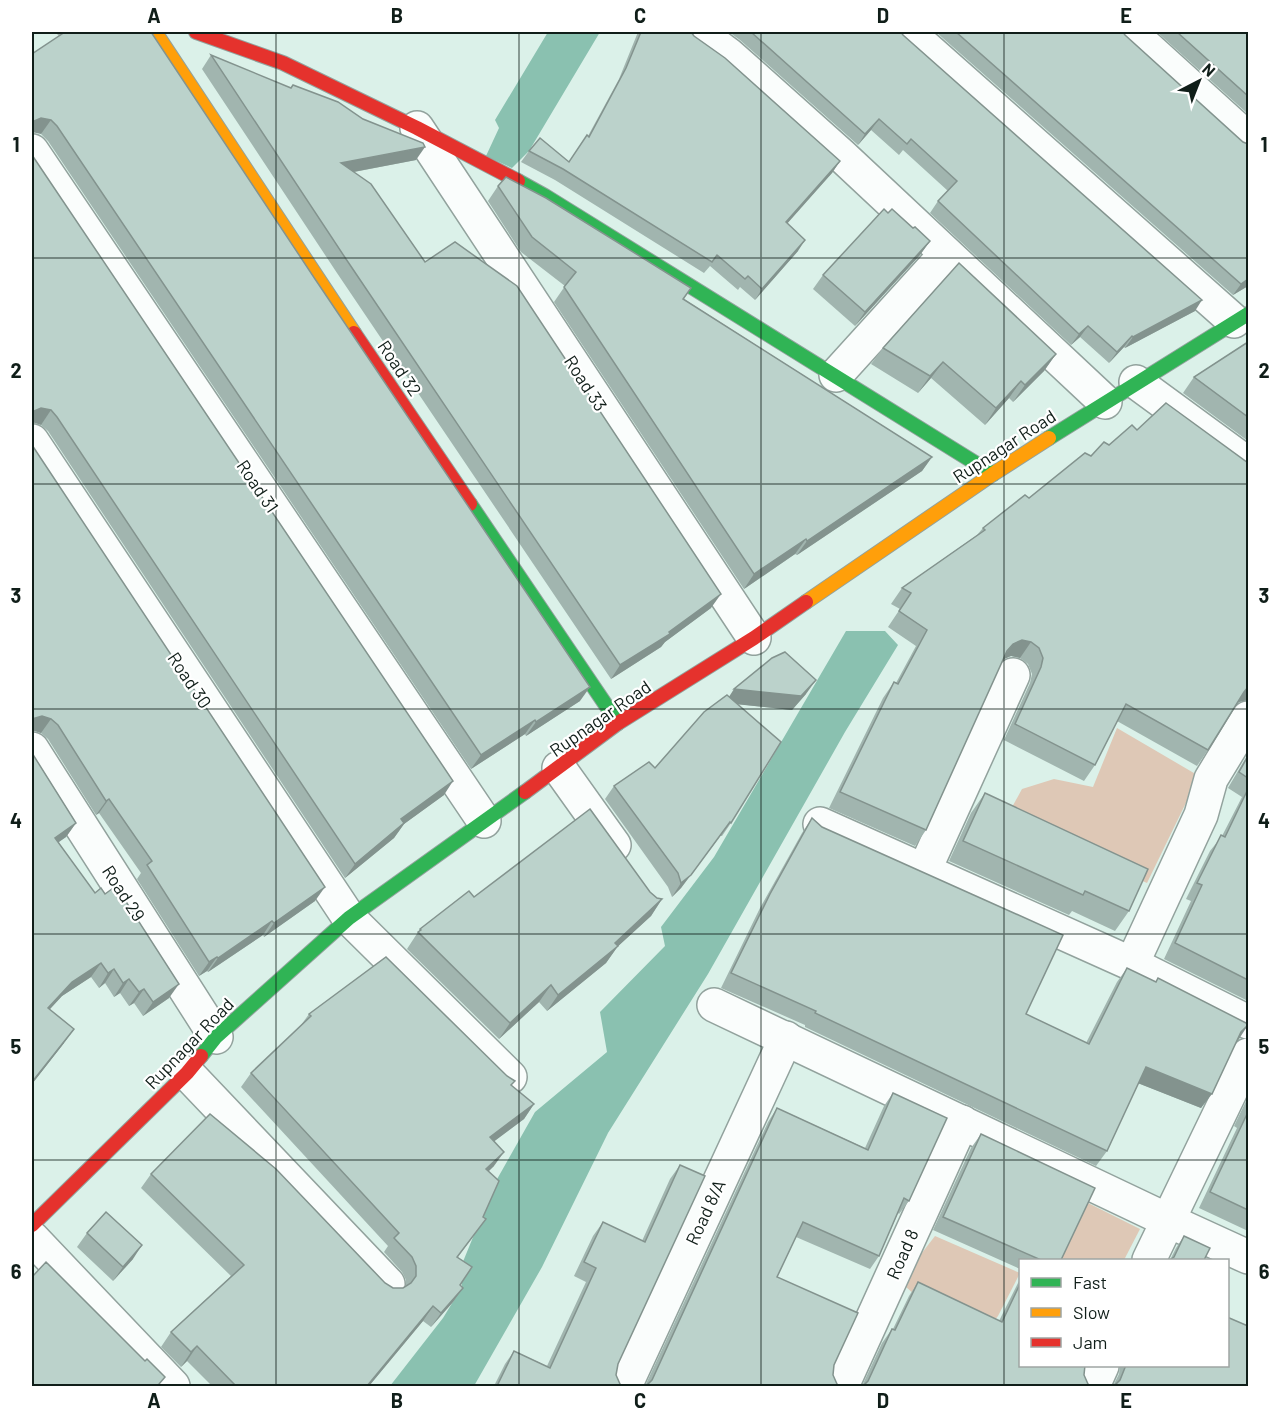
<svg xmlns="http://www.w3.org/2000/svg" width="1280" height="1418" viewBox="0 0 1280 1418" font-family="Barlow,sans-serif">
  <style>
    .forest { fill: #dec8b6 }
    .water { fill: #8ac1b0 }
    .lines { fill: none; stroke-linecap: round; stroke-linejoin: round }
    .street-casing { stroke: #92a29d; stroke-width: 36 }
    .fast-casing { stroke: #92a29d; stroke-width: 16 }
    .slow-casing { stroke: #92a29d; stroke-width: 16 }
    .jam-casing { stroke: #92a29d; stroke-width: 16 }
    .street { stroke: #fafdfc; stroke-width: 33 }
    .fast { stroke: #30b455; stroke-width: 14 }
    .slow { stroke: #ff9f0a; stroke-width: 14 }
    .jam { stroke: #e5322d; stroke-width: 14 }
    .wall { fill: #a1b5af }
    .shaded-wall { fill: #83938e }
    .building { fill: #bbd2cb; stroke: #83938e; stroke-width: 1.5 }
    .grid { fill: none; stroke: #101e19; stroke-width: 1.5; stroke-opacity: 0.55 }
    .labels { text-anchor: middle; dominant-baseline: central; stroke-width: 4.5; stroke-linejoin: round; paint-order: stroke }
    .street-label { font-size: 18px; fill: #101e19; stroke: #fff }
    .neatline { fill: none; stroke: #101e19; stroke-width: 2 }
    .grid-label { font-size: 20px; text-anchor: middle; font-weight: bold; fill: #101e19 }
  </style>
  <rect width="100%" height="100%" fill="#dbf1e9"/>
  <g class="forest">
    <path d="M1117,728L1199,776L1147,883L1005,820L1022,789L1054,779L1093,787Z"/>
    <path d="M1088,1203L1140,1229L1124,1260H1061Z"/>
    <path d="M935,1236L1020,1273L998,1316L989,1327L915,1295L906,1287L918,1258Z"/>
  </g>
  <g class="water">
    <path d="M548,32H600L529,151L512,168L486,156L499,128L495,120Z"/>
    <path d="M846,631H885L898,645L845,732L708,974L608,1133L542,1267L474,1386H390L443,1318L462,1287L460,1269L496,1181L535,1112L607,1052L600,1012L665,946L661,927L714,857Z"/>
  </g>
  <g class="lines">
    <defs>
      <g id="street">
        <path d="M698,32L729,55L840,154L1105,402"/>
        <path d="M908,32L1234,321"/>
        <path d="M1130,32L1248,139"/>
        <path d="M417,128L754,638"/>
        <path d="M32,151L484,821"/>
        <path d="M836,375L945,255"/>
        <path d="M1136,382L1248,464"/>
        <path d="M32,441L349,918L510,1077"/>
        <path d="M32,749L216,1037"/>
        <path d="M559,768L614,845"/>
        <path d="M820,824L1132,964L1248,1022"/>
        <path d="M924,871L1013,675"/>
        <path d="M1132,964L1201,815L1211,779L1248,718"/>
        <path d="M714,1005L1167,1220L1248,1257"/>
        <path d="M187,1073L388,1284"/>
        <path d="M32,1238L173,1386"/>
        <path d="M1149,1260L1248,1055"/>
        <path d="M625,1386L786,1038"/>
        <path d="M842,1386L962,1122"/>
        <path d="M1093,1386L1102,1366"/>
      </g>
      <g id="fast">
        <path d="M518,181L545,196L993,474"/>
        <path d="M1049,438L1248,314"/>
        <path d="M470,504L618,723"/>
        <path d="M201,1056L216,1037L349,918L525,792"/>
      </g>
      <g id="slow">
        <path d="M155,32L354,333"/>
        <path d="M806,602L993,474L1049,438"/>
      </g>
      <g id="jam">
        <path d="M196,32L283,63L417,128L518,181"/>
        <path d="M354,333L470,504"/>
        <path d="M525,792L618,723L754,638L806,602"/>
        <path d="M32,1225L187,1073L201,1056"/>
      </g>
    </defs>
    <use href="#street" class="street-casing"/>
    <use href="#fast" class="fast-casing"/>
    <use href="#slow" class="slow-casing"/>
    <use href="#jam" class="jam-casing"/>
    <use href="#street" class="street"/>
    <use href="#fast" class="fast"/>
    <use href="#slow" class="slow"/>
    <use href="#jam" class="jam"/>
  </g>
  <g class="wall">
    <path d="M55,32H151L580,701L526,736L525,734L471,769L48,141L41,134L59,36Z"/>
    <path d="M638,32H691L694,36L840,161L832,173L787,223L798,251L755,300L740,287L738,290L710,266L704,273L555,180L521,162L529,151L569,162L588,136L619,79Z"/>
    <path d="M729,32H901L903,35L1195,311L1125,348L1124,347L1109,363L1080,337L1071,345L930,213L938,201L948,191L903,150L899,155L871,130L858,145L740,40Z"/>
    <path d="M936,32H1123L1248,286L1233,295Z"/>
    <path d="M1157,32H1248V114Z"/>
    <path d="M211,55L416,160L354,172L425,262L711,608L665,642L661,647L611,679L337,273L202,69Z"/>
    <path d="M32,155L444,795L404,824L394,838L345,878L48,431L41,425Z"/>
    <path d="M498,186L691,288L684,299L932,457L922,471L797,555L795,554L744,589L554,302L565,286L521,252L488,201Z"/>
    <path d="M888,213L913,228L930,241L920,255L855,326L813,289L823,275Z"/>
    <path d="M1248,342V441L1183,393L1194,377Z"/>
    <path d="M883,348L1056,354L1044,371L1013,402L1009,398L985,425L931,378L918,393L871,364Z"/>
    <path d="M32,445L315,901L264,937L263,935L208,972L207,971L199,976L137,879L141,873L99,813L96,815L48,739L41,733L32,730Z"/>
    <path d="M983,528L1248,699L1239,702L1236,704L1208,750L1197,766L1117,721L1095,765L1084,781L1004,740L1030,683L1032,674L1028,664L1020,658L1011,656L1003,659L926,830L915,846L829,808L883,698L894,682L896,683L916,646L888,627L900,609L891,604L902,588L977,535Z"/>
    <path d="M806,694L792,710L737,704L731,823L722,836H720L681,888L672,897L668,887L605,799L614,786L655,768L729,697Z"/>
    <path d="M32,753L76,823L66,837L58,842L169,998L143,1016L134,1003L129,1006L120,993L114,997L105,983L99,988L91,977L62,996L50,1009L64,1043L32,1084Z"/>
    <path d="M1248,754V1001L1164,959L1191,901L1186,899L1210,851L1222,836L1242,797L1228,788Z"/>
    <path d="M985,793L1129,911L1115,931L1072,911L1069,915L949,861L971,813Z"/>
    <path d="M812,818L1026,1014L1086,1043L1117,982L1127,968L1155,982L1158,978L1239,1039L1237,1041L1201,1108L1138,1083L1107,1151L1096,1166L805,1027V1025L721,988L760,908L802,833Z"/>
    <path d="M650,892L657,898L662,899L651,916L618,946L606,963L547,1011L539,1002L499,1039L407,949L420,929L474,897Z"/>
    <path d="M309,1014L512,1086L534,1104L524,1119L494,1141V1166L488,1171L483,1217L486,1219L458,1257L460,1285L463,1288L453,1302L431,1327L423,1321L369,1386H212L187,1361L181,1367L161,1347L171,1332L231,1276L141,1188L151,1174L393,1288H403L406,1286V1280L402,1272L384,1252L388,1246L241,1087L251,1073L299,1028Z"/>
    <path d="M893,1093L909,1201L899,1214L898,1213L879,1256L870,1269L796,1237L777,1277L834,1365L833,1375L837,1384L840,1386H645L768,1122L777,1108L865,1148L884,1106Z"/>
    <path d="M1248,1097V1231L1199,1208L1237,1128L1234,1126Z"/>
    <path d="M981,1134L1061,1260H1020V1269L933,1230L971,1148Z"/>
    <path d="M680,1165L618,1364L616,1375L620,1384L623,1386H494L505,1364L514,1351L547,1366L586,1282L574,1276L593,1236L603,1222L642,1241L670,1179Z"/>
    <path d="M87,1233L133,1259L113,1281L77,1247Z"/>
    <path d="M1184,1236L1204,1260H1170L1176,1248Z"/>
    <path d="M1020,1279V1365L1084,1375L1088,1384L1091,1386H862L882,1343L892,1329H893L909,1296L918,1282L999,1321Z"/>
    <path d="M1120,1365H1227L1248,1386H1113L1119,1374Z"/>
  </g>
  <g class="shaded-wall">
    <path d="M41,118L51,120L41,134L32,132V122Z"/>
    <path d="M879,119L871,130L858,145L865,134Z"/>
    <path d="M425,147L416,160L332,176L341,163Z"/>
    <path d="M840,161L832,173L778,234L786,222Z"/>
    <path d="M805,240L798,251L755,300L762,289Z"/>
    <path d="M930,241L920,255L855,326L865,312Z"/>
    <path d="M1248,279V286L1233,295L1241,284Z"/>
    <path d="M1202,300L1195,311L1125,348L1133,337Z"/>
    <path d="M1088,326L1080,337L1071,345L1079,334Z"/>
    <path d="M1132,336L1124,347L1109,363L1117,352Z"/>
    <path d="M1056,354L1044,371L1013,402L1025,385Z"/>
    <path d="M943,362L931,378L918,393L930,376Z"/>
    <path d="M1021,381L1009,398L985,425L996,408Z"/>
    <path d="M41,408L51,410L41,425L32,422V412Z"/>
    <path d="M932,457L922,471L797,555L807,541Z"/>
    <path d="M806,539L795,554L744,589L754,574Z"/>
    <path d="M721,594L711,608L665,642L661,647L611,679L620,665L669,632Z"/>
    <path d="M1022,640L1031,642L1020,658L1011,656L1002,660L996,667L1013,644Z"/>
    <path d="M816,680L806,694L792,710L725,703L734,689Z"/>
    <path d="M590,687L580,701L526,736L536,722Z"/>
    <path d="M1248,687V700L1239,702L1232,708L1244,692Z"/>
    <path d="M42,716L51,719L41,733L32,730V719Z"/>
    <path d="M535,720L525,734L471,769L481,755Z"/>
    <path d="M453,781L444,795L404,824L394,838L345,878L355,864L401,819Z"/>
    <path d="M109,799L99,813L96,815L106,801Z"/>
    <path d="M76,823L66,837L45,852L55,838Z"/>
    <path d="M720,836L681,888L672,897L681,883Z"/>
    <path d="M325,887L315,901L264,937L274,923Z"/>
    <path d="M662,899L651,916L614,950L618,946L606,963L547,1011L558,995Z"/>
    <path d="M272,921L263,935L208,972L218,958Z"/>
    <path d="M217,957L207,971L199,976L209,962Z"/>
    <path d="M101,963L91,977L62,996L38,1022L48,1008L72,982Z"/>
    <path d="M114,969L105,983L99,988L108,973Z"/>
    <path d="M129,979L120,993L114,997L123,983Z"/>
    <path d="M179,984L169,998L143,1016L153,1002Z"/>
    <path d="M551,985L539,1002L499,1039L510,1023Z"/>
    <path d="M144,989L134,1003L129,1006L139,992Z"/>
    <path d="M1248,1025L1239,1039L1231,1047L1241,1032Z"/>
    <path d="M74,1029L64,1043L32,1084V1082Z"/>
    <path d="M1146,1067L1212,1094L1201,1108L1135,1082Z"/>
    <path d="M534,1104L524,1119L480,1152L490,1137Z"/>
    <path d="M504,1152L494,1166L476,1184L486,1169Z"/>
    <path d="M142,1245L133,1259L113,1281L123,1267Z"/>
    <path d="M463,1288L453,1302L431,1327L441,1313Z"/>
    <path d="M433,1306L423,1321L369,1386H367Z"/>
    <path d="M197,1346L187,1361L181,1367L191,1352Z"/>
  </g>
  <g class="building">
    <path d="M65,32H151L315,279L590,687L536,722L535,720L481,755L57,126L51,120L41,118L32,122V54Z"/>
    <path d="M641,32H691L694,36L725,58L840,161L786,222L805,240L762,289L748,276L745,279L717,255L712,262L563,169L529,151L540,138L569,162L587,135L589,137L626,68Z"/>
    <path d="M751,32H901L903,35L1202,300L1133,337L1132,336L1117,352L1088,326L1079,334L938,201L957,181L911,139L907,144L879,119L865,134Z"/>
    <path d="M956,32H1123L1125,35L1243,142L1248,144V279L1241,284Z"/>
    <path d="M1177,32H1248V96Z"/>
    <path d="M211,55L291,88L293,85L338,102L363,119L423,143L425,147L341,163L371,184L425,262L455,242L517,286L721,594L669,632L670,634L620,665L346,259Z"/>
    <path d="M32,155L453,781L401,819L404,823L355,864L57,417L51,410L41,408L32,412Z"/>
    <path d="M506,177L546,198L691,288L683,299L932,457L807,541L806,539L754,574L564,287L576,272L532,237L498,186Z"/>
    <path d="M884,209L888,213L892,209L913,228L915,227L930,241L865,312L823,275Z"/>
    <path d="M959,263L1056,354L1025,385L1021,381L996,408L943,362L930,376L883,348Z"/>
    <path d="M1248,342V417L1194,377Z"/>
    <path d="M1166,403L1248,463V687L1244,692L1208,750L1126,704L1095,765L1015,724L1041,667L1043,658L1039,648L1031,642L1022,640L1013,644L1007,651L926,830L840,792L894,682L898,684L927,630L899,611L911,593L902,588L985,530L983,528L1025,495L1029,498L1085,453L1091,456L1104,442L1109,445L1132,425L1137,430Z"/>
    <path d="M32,445L325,887L274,923L272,921L218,958L217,957L209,962L147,865L152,861L109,799L106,801L58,725L51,719L42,716L32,719Z"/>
    <path d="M785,652L816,680L801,696L734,689L772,658Z"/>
    <path d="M727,695L781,742L731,823L730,822L691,875L681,883L678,873L614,786L649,762L655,768L704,712Z"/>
    <path d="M32,753L76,823L55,838L95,893L101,888L105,894L116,886L179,984L153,1002L144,989L139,992L129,979L123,983L114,969L108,973L101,963L72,982L48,1008L74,1029L32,1082Z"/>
    <path d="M1248,756V778L1239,772Z"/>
    <path d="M1248,789V980L1175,943L1202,885L1197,883L1221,835L1225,837Z"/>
    <path d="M985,793L1148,869L1129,911L1085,891L1083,895L963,841Z"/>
    <path d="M590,809L650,892L657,898L662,899L615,943L618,946L558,995L551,985L510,1023L418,932L421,930L420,929L469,891L474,897Z"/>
    <path d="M812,818L822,827L1063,935L1026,1014L1089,1044L1127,968L1156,982L1158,978L1248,1024V1025L1241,1032L1212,1094L1146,1067L1107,1151L815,1013L816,1011L731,973L770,894Z"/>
    <path d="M386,957L507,1076L515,1081L511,1085L534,1104L490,1137L504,1152L486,1169L499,1181L483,1217L486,1219L457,1257L472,1267L460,1285L463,1288L441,1313L433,1306L367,1386H236L197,1346L191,1352L171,1332L244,1265L151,1174L210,1114L276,1169L385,1283L393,1288H403L411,1283L416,1276V1266L412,1257L394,1238L399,1233L251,1073L311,1016L309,1014Z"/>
    <path d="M893,1093L947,1118L909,1201L904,1198L879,1256L803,1222L777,1277L858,1313L834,1365L833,1375L837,1384L840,1386H646L652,1380L777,1108L868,1150Z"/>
    <path d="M1248,1112V1210L1210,1192Z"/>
    <path d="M981,1134L1095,1188L1061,1260H1041L943,1217Z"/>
    <path d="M680,1165L705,1176L618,1364L616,1375L620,1384L623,1386H497L514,1351L550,1368L596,1268L584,1262L603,1222L645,1242Z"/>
    <path d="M106,1212L142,1245L123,1267L87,1233Z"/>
    <path d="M1184,1236L1210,1248L1204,1260H1170L1174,1257Z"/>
    <path d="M46,1262L145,1361L147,1359L165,1377L159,1384L162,1386H32V1277Z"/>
    <path d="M918,1282L1002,1322L1020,1284V1365H1085L1084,1375L1088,1384L1091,1386H863L868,1381L892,1329L895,1330Z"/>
    <path d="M1227,1317L1248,1326V1386H1114L1120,1380L1126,1365H1227Z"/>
  </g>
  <path class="grid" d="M276,32V1386M519,32V1386M761,32V1386M1004,32V1386M32,258H1248M32,484H1248M32,709H1248M32,934H1248M32,1160H1248"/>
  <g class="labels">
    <g class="street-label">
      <text transform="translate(400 368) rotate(56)">Road 32</text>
      <text transform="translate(586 383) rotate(57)">Road 33</text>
      <text transform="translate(1004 446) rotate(-33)">Rupnagar Road</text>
      <text transform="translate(258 486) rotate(56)">Road 31</text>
      <text transform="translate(190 680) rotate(56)">Road 30</text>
      <text transform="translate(600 718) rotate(-35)">Rupnagar Road</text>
      <text transform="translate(124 893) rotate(57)">Road 29</text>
      <text transform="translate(189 1043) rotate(-46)">Rupnagar Road</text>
      <text transform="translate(705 1212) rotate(-65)">Road 8/A</text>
      <text transform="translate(902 1254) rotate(-66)">Road 8</text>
    </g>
  </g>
  <rect width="1280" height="1418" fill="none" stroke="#ffffff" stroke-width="66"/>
  <rect x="1019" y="1259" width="210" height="108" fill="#ffffff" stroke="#9fa5a3" stroke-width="1.5"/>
  <rect x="1031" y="1278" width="30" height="9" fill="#30b455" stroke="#9fa5a3" stroke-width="1.5"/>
  <text x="1073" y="1289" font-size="18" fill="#101e19">Fast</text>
  <rect x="1031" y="1308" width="30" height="9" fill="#ff9f0a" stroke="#9fa5a3" stroke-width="1.5"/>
  <text x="1073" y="1319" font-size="18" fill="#101e19">Slow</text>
  <rect x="1031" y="1338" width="30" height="9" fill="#e5322d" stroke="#9fa5a3" stroke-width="1.5"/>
  <text x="1073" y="1349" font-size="18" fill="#101e19">Jam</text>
  <g transform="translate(1199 81) rotate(42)" stroke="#ffffff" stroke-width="4.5" paint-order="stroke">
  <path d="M0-4.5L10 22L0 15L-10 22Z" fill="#101e19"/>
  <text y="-9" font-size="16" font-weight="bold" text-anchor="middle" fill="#101e19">N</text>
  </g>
  <rect x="33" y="33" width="1214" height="1352" class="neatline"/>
  <g class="grid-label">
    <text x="154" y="23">A</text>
    <text x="397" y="23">B</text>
    <text x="640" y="23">C</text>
    <text x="883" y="23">D</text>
    <text x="1126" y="23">E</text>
    <text x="16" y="152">1</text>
    <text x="1264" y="152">1</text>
    <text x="16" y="378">2</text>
    <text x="1264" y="378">2</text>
    <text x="16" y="603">3</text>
    <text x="1264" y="603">3</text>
    <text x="16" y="828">4</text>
    <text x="1264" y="828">4</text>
    <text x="16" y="1054">5</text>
    <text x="1264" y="1054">5</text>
    <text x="16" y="1279">6</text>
    <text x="1264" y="1279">6</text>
    <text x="154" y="1408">A</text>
    <text x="397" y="1408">B</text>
    <text x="640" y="1408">C</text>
    <text x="883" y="1408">D</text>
    <text x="1126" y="1408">E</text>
  </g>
</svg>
